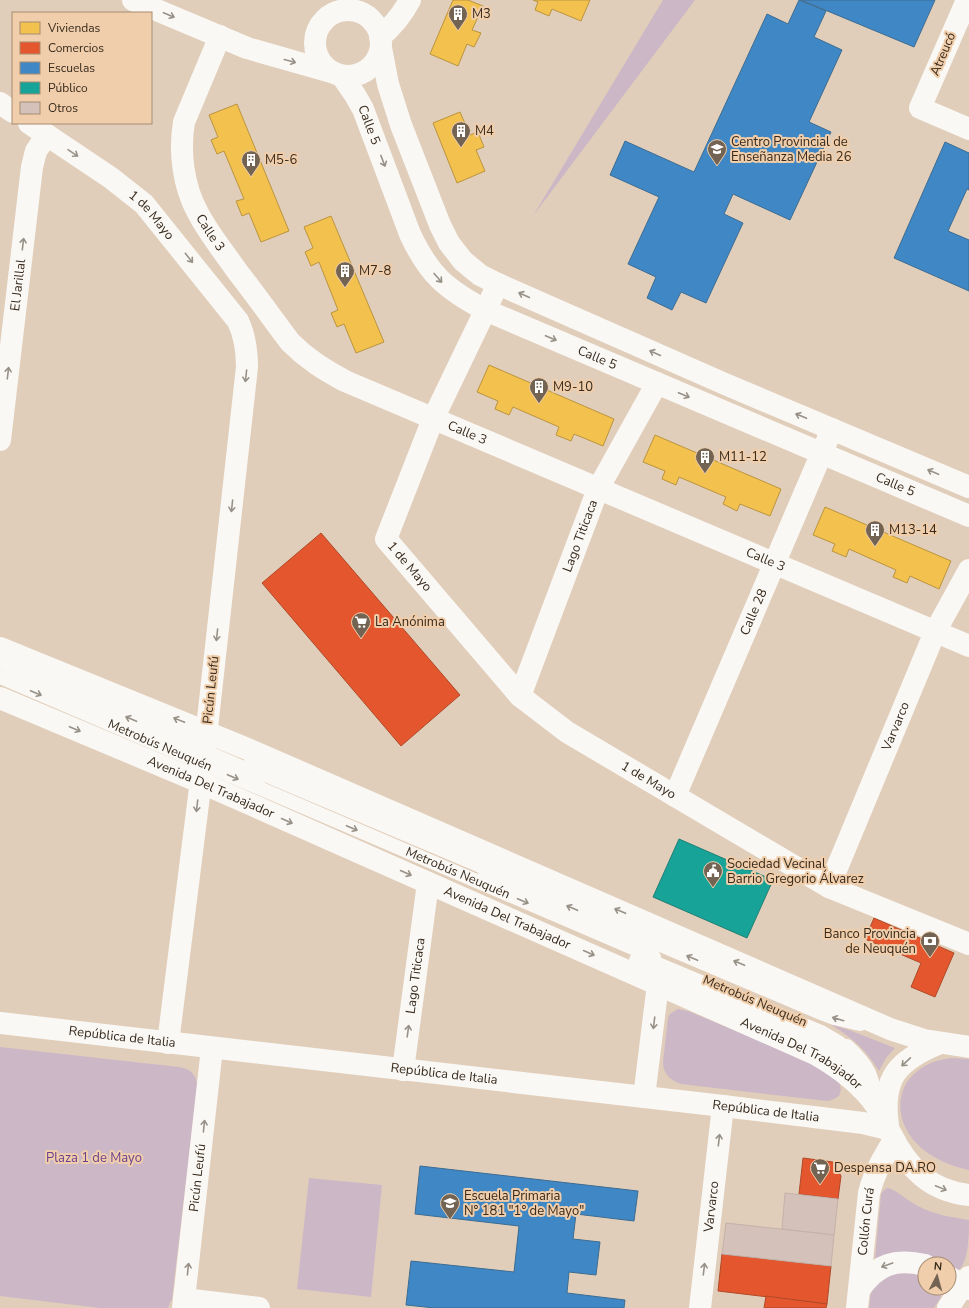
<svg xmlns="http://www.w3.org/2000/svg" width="969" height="1308" viewBox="0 0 969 1308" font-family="'Nunito Sans',sans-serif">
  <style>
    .green { fill: #ccb7c7 }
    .homes { fill: #f2c14e; stroke: #ba943f }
    .shops { fill: #e4572e; stroke: #b04a29 }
    .schools { fill: #3f88c5; stroke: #3d6c92 }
    .public { fill: #17a398; stroke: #217f73 }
    .building { fill: #d3c1ba; stroke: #c4b2ab }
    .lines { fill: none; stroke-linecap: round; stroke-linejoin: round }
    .lane { stroke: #faf8f5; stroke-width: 14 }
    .street { stroke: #faf8f5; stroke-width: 22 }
    .secondary { stroke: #faf8f5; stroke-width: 22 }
    .primary { stroke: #faf8f5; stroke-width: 22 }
    .oneway { stroke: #989188 }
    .labels { text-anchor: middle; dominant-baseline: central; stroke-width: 4; stroke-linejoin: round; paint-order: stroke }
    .poi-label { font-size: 13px; fill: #372a1c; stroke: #f0ceab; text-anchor: start }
    .street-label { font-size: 13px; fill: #372a1c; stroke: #f0ceab }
    .park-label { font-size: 13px; fill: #6a3f8f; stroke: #f0ceab }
  </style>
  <rect width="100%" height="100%" fill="#e1ceba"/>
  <g class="green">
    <path d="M663,0H695L533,216Z"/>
    <path d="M678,1009L688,1011L820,1066C830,1074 846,1081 839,1096L832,1100L827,1101L681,1084C670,1080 663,1074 663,1062L668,1018L670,1014Z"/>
    <path d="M830,1024L849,1030L895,1048L886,1058L879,1071C865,1048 852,1038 830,1024Z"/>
    <path d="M0,1047L179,1067C191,1069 197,1075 197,1087L172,1299L168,1308H100L0,1296Z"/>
    <path d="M952,1058L969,1059V1170C950,1166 931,1158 917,1144C891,1117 895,1078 931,1063C938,1060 945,1059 952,1058Z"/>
    <path d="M309,1178L382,1185L371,1297L297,1289Z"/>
    <path d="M887,1188C896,1189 910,1203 920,1207C935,1215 952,1217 969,1220C969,1234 969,1265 957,1271L949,1268V1264H943L932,1258H875L881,1195L882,1192Z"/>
    <path d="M884,1273H925V1288H941V1297L934,1308H869L871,1292Z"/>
  </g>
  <g class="homes">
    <path d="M453,0H468L483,6L472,30L481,33L474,47L467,44L458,66L430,54Z"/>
    <path d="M533,0H590L581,21L552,9L549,16L535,10L538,2Z"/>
    <path d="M237,104L289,231L261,242L249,213L242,216L236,201L244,199L224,151L217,154L211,140L218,137L209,115Z"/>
    <path d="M460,112L470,135L478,132L484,147L476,150L485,171L457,183L433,123Z"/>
    <path d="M331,216L384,342L356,353L344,324L337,327L331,313L338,310L319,262L311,266L305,252L313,248L304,227Z"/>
    <path d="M489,365L614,419L603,446L574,434L571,441L556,435L559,427L513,407L509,415L495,409L498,401L477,392Z"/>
    <path d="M655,435L781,489L770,516L740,504L737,511L723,504L726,497L679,477L676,485L662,479L665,471L643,462Z"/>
    <path d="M825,507L951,561L939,589L910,576L907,583L893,577L896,570L849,549L846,557L832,551L835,544L813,535Z"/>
  </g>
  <g class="shops">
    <path d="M321,533L460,695L401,746L262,583Z"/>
    <path d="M874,918L954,953L935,997L911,987L921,963L865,939Z"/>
    <path d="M803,1158L833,1162L841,1176L838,1199L799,1194Z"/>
    <path d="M722,1254L831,1266L827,1304L718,1291Z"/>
    <path d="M766,1296L827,1304L826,1308H764Z"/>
  </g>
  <g class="schools">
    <path d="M799,0L826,11L814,37L842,50L809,122L831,132L790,220L733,194L724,214L743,223L706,303L681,292L672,310L647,298L656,277L628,264L659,197L610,175L625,141L694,172L767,14L788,24Z"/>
    <path d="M801,0H935L914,47Z"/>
    <path d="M945,142L969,153V190L967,189L948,231L969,240V291L894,258Z"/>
    <path d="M420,1166L638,1191L634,1221L576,1214L573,1239L600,1242L596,1275L569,1272L567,1293L625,1300L624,1308H435L406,1305L411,1261L514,1272L519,1226L415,1214Z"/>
  </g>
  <path class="public" d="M679,839L773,880L747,938L653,897Z"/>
  <g class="building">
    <path d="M785,1193L838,1199L834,1235L782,1229Z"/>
    <path d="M726,1223L834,1235L831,1266L722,1254Z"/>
  </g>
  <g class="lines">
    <g class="lane">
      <path d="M0,662L262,776"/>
      <path id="s1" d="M0,677L654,957"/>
      <path d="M484,870L821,1013L834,1018L860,1024"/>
      <path d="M847,1046C869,1066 873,1077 877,1106"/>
    </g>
    <g class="street">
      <path d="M967,0L920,108L969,129"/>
      <path id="s2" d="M220,36L184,122C179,151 183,186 198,213C209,234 224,252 237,271C255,294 272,318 290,342C307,359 323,369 345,381L969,646"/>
      <path d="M380,37C393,26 402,15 410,0"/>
      <path d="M0,103L13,112"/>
      <path id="s3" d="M29,123L111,178L144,204L238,321C245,336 247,351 247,367L203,764L168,1043"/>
      <path id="s4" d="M498,284L433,419L386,539L520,696L567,732L829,887L969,944"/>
      <path id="s5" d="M0,440L32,167L36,151L47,135"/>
      <path id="s6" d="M520,696L598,489L657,383"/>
      <path d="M257,761L397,819L496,868L257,767L255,763Z"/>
      <path id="s7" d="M675,796L832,429"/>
      <path id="s8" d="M829,887L935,632L969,570"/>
      <path d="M640,961L820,1036L837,1046L851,1065L822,1046L691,989Z"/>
      <path id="s9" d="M403,1070L428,883"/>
      <path d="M644,1097L658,984"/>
      <path d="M949,1277L969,1289"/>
      <path d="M859,1290C877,1264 895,1258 925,1265"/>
      <path d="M184,1299L259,1308"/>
      <path id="s10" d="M183,1308L212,1048"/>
      <path id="s11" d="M700,1308L723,1106"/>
    </g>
    <g class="secondary">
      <path d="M133,0L247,48L331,72"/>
      <circle cx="348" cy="43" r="33"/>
      <path d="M381,48L388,84L401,125L440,225L449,243L463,261L480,275L498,284L725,384L969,487"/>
      <path id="s12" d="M342,76L355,95L363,109L410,234C429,275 446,289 485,310L969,516"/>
      <path id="s13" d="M0,1023L723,1106L863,1123L888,1129"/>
      <path id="s14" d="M857,1308L869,1193C874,1173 883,1158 894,1140"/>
      <path d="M948,1308L969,1277"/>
    </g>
    <g class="primary">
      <path d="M0,648L250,750L890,1029L924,1040L969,1047"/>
      <path id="s15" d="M0,698L200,782L815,1054C838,1067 862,1085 877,1107C883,1115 886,1126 891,1134C908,1168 930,1191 969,1195"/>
      <path d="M888,1125C881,1078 898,1060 940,1043"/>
    </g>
  </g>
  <defs><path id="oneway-shaft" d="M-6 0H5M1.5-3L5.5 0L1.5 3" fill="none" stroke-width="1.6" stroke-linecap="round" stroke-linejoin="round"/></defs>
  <g class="oneway">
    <use href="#oneway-shaft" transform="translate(169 15) rotate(23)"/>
    <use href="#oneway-shaft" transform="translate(290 61) rotate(15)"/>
    <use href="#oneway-shaft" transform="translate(73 153) rotate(34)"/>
    <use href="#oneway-shaft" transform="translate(383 161) rotate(69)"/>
    <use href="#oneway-shaft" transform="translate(23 244) rotate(-83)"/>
    <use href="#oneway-shaft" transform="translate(189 258) rotate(52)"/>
    <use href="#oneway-shaft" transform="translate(438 278) rotate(49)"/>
    <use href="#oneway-shaft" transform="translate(524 295) rotate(-156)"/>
    <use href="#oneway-shaft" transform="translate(551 338) rotate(23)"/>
    <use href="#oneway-shaft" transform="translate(655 353) rotate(-156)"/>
    <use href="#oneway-shaft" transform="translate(8 373) rotate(-83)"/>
    <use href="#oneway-shaft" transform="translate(246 376) rotate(96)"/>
    <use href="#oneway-shaft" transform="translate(684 395) rotate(23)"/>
    <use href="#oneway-shaft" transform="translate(801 416) rotate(-157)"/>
    <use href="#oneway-shaft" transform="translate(933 472) rotate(-157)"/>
    <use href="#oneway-shaft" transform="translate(232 506) rotate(96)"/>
    <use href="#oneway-shaft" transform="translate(217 635) rotate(96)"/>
    <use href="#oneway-shaft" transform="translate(36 693) rotate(23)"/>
    <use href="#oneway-shaft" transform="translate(131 719) rotate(-157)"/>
    <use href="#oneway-shaft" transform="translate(179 720) rotate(-158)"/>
    <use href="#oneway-shaft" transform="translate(75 729) rotate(23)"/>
    <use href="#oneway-shaft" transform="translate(233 777) rotate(23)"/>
    <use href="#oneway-shaft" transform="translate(197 806) rotate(97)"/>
    <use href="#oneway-shaft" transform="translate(287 821) rotate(24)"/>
    <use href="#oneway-shaft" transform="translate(352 828) rotate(23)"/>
    <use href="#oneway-shaft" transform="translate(406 873) rotate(24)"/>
    <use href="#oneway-shaft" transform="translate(523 901) rotate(23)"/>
    <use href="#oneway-shaft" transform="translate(572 908) rotate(-157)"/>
    <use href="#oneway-shaft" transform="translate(620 911) rotate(-157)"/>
    <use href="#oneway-shaft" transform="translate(589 953) rotate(24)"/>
    <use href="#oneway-shaft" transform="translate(692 958) rotate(-157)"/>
    <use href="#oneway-shaft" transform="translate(739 963) rotate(-157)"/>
    <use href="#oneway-shaft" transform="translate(838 1019) rotate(-164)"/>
    <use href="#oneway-shaft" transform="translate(654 1023) rotate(97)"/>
    <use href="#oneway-shaft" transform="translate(408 1031) rotate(-82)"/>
    <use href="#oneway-shaft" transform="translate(906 1062) rotate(137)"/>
    <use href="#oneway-shaft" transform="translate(204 1126) rotate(-84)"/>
    <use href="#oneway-shaft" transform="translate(719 1140) rotate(-83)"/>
    <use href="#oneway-shaft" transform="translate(941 1188) rotate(22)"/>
    <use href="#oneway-shaft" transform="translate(887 1265) rotate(160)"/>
    <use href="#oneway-shaft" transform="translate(188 1269) rotate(-84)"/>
    <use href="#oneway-shaft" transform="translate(704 1269) rotate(-83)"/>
  </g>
  <defs>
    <symbol id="building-pin" viewBox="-11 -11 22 30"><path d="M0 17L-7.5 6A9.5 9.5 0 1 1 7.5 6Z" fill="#726353" stroke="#f0ceab"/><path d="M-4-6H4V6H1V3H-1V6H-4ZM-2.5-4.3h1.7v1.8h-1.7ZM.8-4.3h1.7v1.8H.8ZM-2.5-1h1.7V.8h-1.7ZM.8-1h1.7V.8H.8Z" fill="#fff"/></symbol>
    <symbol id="school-pin" viewBox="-11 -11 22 30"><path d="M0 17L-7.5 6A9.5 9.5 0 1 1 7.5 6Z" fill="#726353" stroke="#f0ceab"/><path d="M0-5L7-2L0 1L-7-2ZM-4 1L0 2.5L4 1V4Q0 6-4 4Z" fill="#fff"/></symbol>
    <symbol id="supermarket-pin" viewBox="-11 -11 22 30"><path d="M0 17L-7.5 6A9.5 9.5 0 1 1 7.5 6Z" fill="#726353" stroke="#f0ceab"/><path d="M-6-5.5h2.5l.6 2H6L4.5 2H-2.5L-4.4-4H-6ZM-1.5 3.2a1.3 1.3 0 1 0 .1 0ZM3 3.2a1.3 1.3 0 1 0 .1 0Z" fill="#fff"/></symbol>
    <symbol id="civic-pin" viewBox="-11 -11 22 30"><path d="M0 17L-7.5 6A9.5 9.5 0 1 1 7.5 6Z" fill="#726353" stroke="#f0ceab"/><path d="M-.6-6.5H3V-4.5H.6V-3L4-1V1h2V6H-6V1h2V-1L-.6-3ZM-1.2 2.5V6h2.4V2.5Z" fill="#fff"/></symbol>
    <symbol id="bank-pin" viewBox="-11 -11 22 30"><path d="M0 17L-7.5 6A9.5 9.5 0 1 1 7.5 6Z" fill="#726353" stroke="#f0ceab"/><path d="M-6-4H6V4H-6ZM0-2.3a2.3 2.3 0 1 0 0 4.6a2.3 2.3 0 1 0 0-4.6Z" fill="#fff"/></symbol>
  </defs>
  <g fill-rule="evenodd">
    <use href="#building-pin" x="447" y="3" width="22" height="30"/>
    <use href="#building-pin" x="450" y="120" width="22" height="30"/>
    <use href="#school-pin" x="706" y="138" width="22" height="30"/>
    <use href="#building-pin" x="240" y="149" width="22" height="30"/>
    <use href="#building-pin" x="334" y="260" width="22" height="30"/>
    <use href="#building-pin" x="528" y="376" width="22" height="30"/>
    <use href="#building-pin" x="694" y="446" width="22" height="30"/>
    <use href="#building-pin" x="864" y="519" width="22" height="30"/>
    <use href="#supermarket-pin" x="350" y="611" width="22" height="30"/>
    <use href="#civic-pin" x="702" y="860" width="22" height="30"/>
    <use href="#bank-pin" x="919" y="930" width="22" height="30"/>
    <use href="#supermarket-pin" x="809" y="1157" width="22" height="30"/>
    <use href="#school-pin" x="439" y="1192" width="22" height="30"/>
  </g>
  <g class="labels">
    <g class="poi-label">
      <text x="472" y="14">M3</text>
      <text x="475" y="131">M4</text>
      <text x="731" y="142">Centro Provincial de<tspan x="731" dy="15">Enseñanza Media 26</tspan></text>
      <text x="265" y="160">M5-6</text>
      <text x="359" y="271">M7-8</text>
      <text x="553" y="387">M9-10</text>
      <text x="719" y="457">M11-12</text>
      <text x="889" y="530">M13-14</text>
      <text x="375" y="622">La Anónima</text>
      <text x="727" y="864">Sociedad Vecinal<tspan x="727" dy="15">Barrio Gregorio Álvarez</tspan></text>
      <text x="916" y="934" text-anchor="end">Banco Provincia<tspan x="916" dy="15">de Neuquén</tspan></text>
      <text x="834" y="1168">Despensa DA.RO</text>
      <text x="464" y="1196">Escuela Primaria<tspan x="464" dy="15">N° 181 "1° de Mayo"</tspan></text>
    </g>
    <g class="street-label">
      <text transform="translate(943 54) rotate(-67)">Atreucó</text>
      <text stroke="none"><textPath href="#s12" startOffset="56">Calle 5</textPath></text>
      <text stroke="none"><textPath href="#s3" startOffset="154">1 de Mayo</textPath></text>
      <text stroke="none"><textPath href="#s2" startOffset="210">Calle 3</textPath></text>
      <text stroke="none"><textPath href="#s5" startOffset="156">El Jarillal</textPath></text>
      <text stroke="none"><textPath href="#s12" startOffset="404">Calle 5</textPath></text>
      <text stroke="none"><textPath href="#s2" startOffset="546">Calle 3</textPath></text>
      <text stroke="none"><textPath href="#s12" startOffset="728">Calle 5</textPath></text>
      <text stroke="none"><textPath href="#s6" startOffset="171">Lago Titicaca</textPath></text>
      <text stroke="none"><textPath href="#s2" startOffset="870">Calle 3</textPath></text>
      <text stroke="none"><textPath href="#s4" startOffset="315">1 de Mayo</textPath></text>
      <text stroke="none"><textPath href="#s7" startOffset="200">Calle 28</textPath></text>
      <text transform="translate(211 690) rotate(-84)">Picún Leufú</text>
      <text stroke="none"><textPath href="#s8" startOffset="174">Varvarco</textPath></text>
      <text stroke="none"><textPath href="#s1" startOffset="174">Metrobús Neuquén</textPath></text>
      <text stroke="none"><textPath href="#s4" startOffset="639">1 de Mayo</textPath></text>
      <text stroke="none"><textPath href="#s15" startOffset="229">Avenida Del Trabajador</textPath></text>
      <text stroke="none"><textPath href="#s1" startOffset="498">Metrobús Neuquén</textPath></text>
      <text stroke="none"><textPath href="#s15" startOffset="553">Avenida Del Trabajador</textPath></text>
      <text stroke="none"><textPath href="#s9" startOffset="95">Lago Titicaca</textPath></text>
      <text transform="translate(755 1001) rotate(23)">Metrobús Neuquén</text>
      <text stroke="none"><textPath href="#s13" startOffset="123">República de Italia</textPath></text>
      <text stroke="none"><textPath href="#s15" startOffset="877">Avenida Del Trabajador</textPath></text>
      <text stroke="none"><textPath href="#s13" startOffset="447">República de Italia</textPath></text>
      <text stroke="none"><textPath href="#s13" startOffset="771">República de Italia</textPath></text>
      <text stroke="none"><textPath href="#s10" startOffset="131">Picún Leufú</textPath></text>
      <text stroke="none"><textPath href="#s11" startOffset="102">Varvarco</textPath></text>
      <text stroke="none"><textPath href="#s14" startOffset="87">Collón Curá</textPath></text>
    </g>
    <g class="park-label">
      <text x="94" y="1158">Plaza 1 de Mayo</text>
    </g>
  </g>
  <rect x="12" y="12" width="140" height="112" fill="#f0ceab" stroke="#a68c72"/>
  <rect x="20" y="22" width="20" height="12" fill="#f2c14e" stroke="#a68c72"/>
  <text x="48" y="32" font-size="12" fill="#372a1c">Viviendas</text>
  <rect x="20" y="42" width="20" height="12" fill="#e4572e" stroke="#a68c72"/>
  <text x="48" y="52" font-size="12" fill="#372a1c">Comercios</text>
  <rect x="20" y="62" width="20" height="12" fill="#3f88c5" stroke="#a68c72"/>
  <text x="48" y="72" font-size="12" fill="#372a1c">Escuelas</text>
  <rect x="20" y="82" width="20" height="12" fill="#17a398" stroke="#a68c72"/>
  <text x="48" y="92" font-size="12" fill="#372a1c">Público</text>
  <rect x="20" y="102" width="20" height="12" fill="#d3c1ba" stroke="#a68c72"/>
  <text x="48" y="112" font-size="12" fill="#372a1c">Otros</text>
  <g transform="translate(937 1276) rotate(6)"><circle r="19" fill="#f0ceab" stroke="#a68c72"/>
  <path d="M0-3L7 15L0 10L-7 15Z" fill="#726353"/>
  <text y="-6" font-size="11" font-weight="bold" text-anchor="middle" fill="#372a1c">N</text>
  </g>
</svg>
